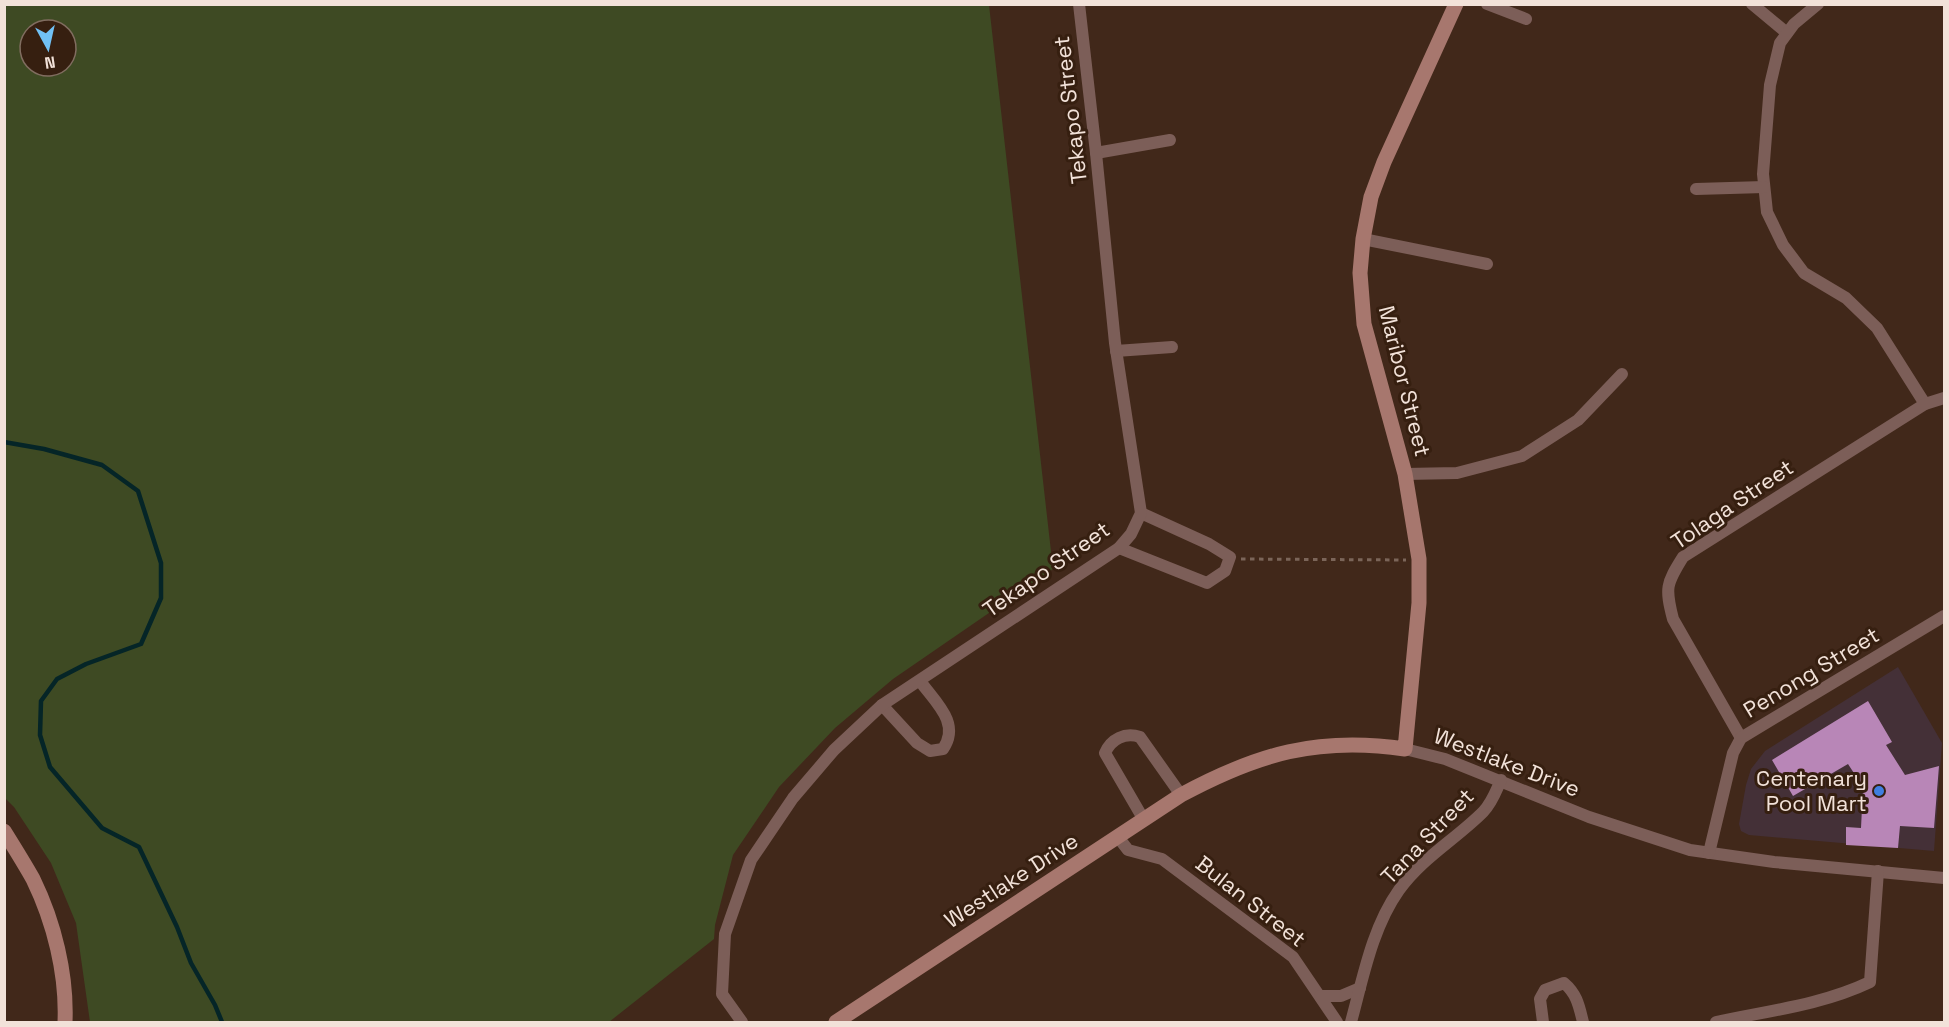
<svg xmlns="http://www.w3.org/2000/svg" width="1949" height="1027" viewBox="0 0 1949 1027" font-family="'Space Grotesk',sans-serif">
  <style>
    .commercial { fill: #443037 }
    .green { fill: #3e4a23; fill-rule: evenodd }
    .lines { fill: none; stroke-linecap: round; stroke-linejoin: round }
    .stream { stroke: #052527; stroke-width: 4.5 }
    .building { fill: #b886b7 }
    .path { stroke: #7b6559; stroke-width: 3; stroke-dasharray: 4.5 4.5; stroke-linecap: butt }
    .street { stroke: #7c5e58; stroke-width: 12 }
    .secondary { stroke: #a7776e; stroke-width: 15 }
    .shop-dot { fill: #3f7fe0; stroke: #361f10; stroke-width: 2 }
    .labels { text-anchor: middle; dominant-baseline: central; stroke-width: 6; stroke-linejoin: round; paint-order: stroke }
    .street-label { font-size: 22px; fill: #f2e2d9; stroke: #361f10 }
    .poi-label { font-size: 22px; fill: #f2e2d9; stroke: #361f10; text-anchor: end }
  </style>
  <rect width="100%" height="100%" fill="#41281a"/>
  <path class="commercial" d="M1898,667L1942,743L1934,851L1749,835L1741,831L1739,824L1746,785L1751,769L1765,751Z"/>
  <path class="green" d="M5,4L989,5L1053,569L893,679L835,728L779,787L733,855L715,925L714,939L609,1022H90L76,923L51,863L14,807L5,798ZM30,30H66V66H30Z"/>
  <g class="lines">
    <path class="stream" d="M4,442L44,449L102,465L138,491L161,563V598L141,644L86,664L57,679L41,701L40,735L50,767L102,828L139,847L177,927L191,963L215,1005L222,1022"/>
  </g>
  <path class="building" d="M1868,701L1892,742L1886,745L1905,775L1939,766L1934,828L1900,826L1898,848L1846,845V827L1861,828L1863,787L1848,764L1793,796L1772,760Z"/>
  <g class="lines">
    <path class="path" d="M1241,559L1406,560"/>
    <g class="street">
      <path d="M1487,4L1526,19"/>
      <path d="M1752,4L1787,33"/>
      <path d="M1818,4L1794,24L1780,43L1770,85L1763,174L1767,212L1783,245L1804,273L1846,298L1877,328L1925,404"/>
      <path d="M1096,153L1170,140"/>
      <path d="M1696,189L1764,187"/>
      <path d="M1363,239L1487,264"/>
      <path d="M1116,351L1172,347"/>
      <path d="M1405,474L1457,473L1522,456L1578,420L1622,374"/>
      <path d="M1119,548L1207,583L1225,571L1230,557L1209,544L1141,513"/>
      <path d="M882,705L917,743L930,751L943,749C961,723 935,702 920,681"/>
      <path d="M1741,738L1673,619C1665,588 1666,584 1683,557L1925,404L1944,398"/>
      <path d="M1405,749L1445,759L1589,817L1690,850L1774,862L1944,878"/>
      <path d="M1144,820L1105,753C1111,739 1125,732 1140,737L1181,795"/>
      <path d="M1118,837L1128,850L1162,859L1293,957L1337,1022"/>
      <path d="M1709,853L1733,753L1741,738L1944,616"/>
      <path d="M1320,996H1341L1360,988"/>
      <path d="M742,1022L722,994L725,934L751,860L793,798L834,750L882,705L1119,548L1131,534L1141,513L1115,343L1096,153L1079,4"/>
      <path d="M1351,1022C1363,978 1372,928 1399,890C1422,858 1456,839 1483,812C1492,803 1496,791 1501,780"/>
      <path d="M1543,1022L1540,999L1545,990L1564,983C1577,994 1579,1006 1583,1022"/>
      <path d="M1716,1022C1767,1011 1822,1005 1870,982L1878,871"/>
    </g>
    <g class="secondary">
      <path d="M4,831C14,847 24,863 33,879C54,922 67,974 65,1022"/>
      <path d="M836,1022L1181,795C1257,754 1318,736 1405,749L1419,603V559L1405,474L1364,324L1360,273L1363,239L1371,197L1384,162L1456,4"/>
    </g>
  </g>
  <circle class="shop-dot" cx="1879" cy="791" r="6"/>
  <g class="labels">
    <g class="street-label">
      <text transform="translate(1070 110) rotate(-97)">Tekapo Street</text>
      <text transform="translate(1405 381) rotate(76)">Maribor Street</text>
      <text transform="translate(1732 504) rotate(-34)">Tolaga Street</text>
      <text transform="translate(1046 569) rotate(-35)">Tekapo Street</text>
      <text transform="translate(1811 672) rotate(-31)">Penong Street</text>
      <text transform="translate(1507 762) rotate(21)">Westlake Drive</text>
      <text transform="translate(1427 836) rotate(-46)">Tana Street</text>
      <text transform="translate(1011 880) rotate(-33)">Westlake Drive</text>
      <text transform="translate(1251 901) rotate(38)">Bulan Street</text>
    </g>
    <g class="poi-label">
      <text x="1867" y="778">Centenary<tspan x="1867" dy="25">Pool Mart</tspan></text>
    </g>
  </g>
  <rect width="1949" height="1027" fill="none" stroke="#f2e2d9" stroke-width="12"/>
  <g transform="translate(48 48) rotate(172)"><circle r="28" fill="#361f10" stroke="#816d60" stroke-width="1.5"/>
  <path d="M0-4.5L10 22L0 15L-10 22Z" fill="#71c1f5"/>
  <text y="-9" font-size="16" font-weight="bold" text-anchor="middle" fill="#f2e2d9">N</text>
  </g>
</svg>
